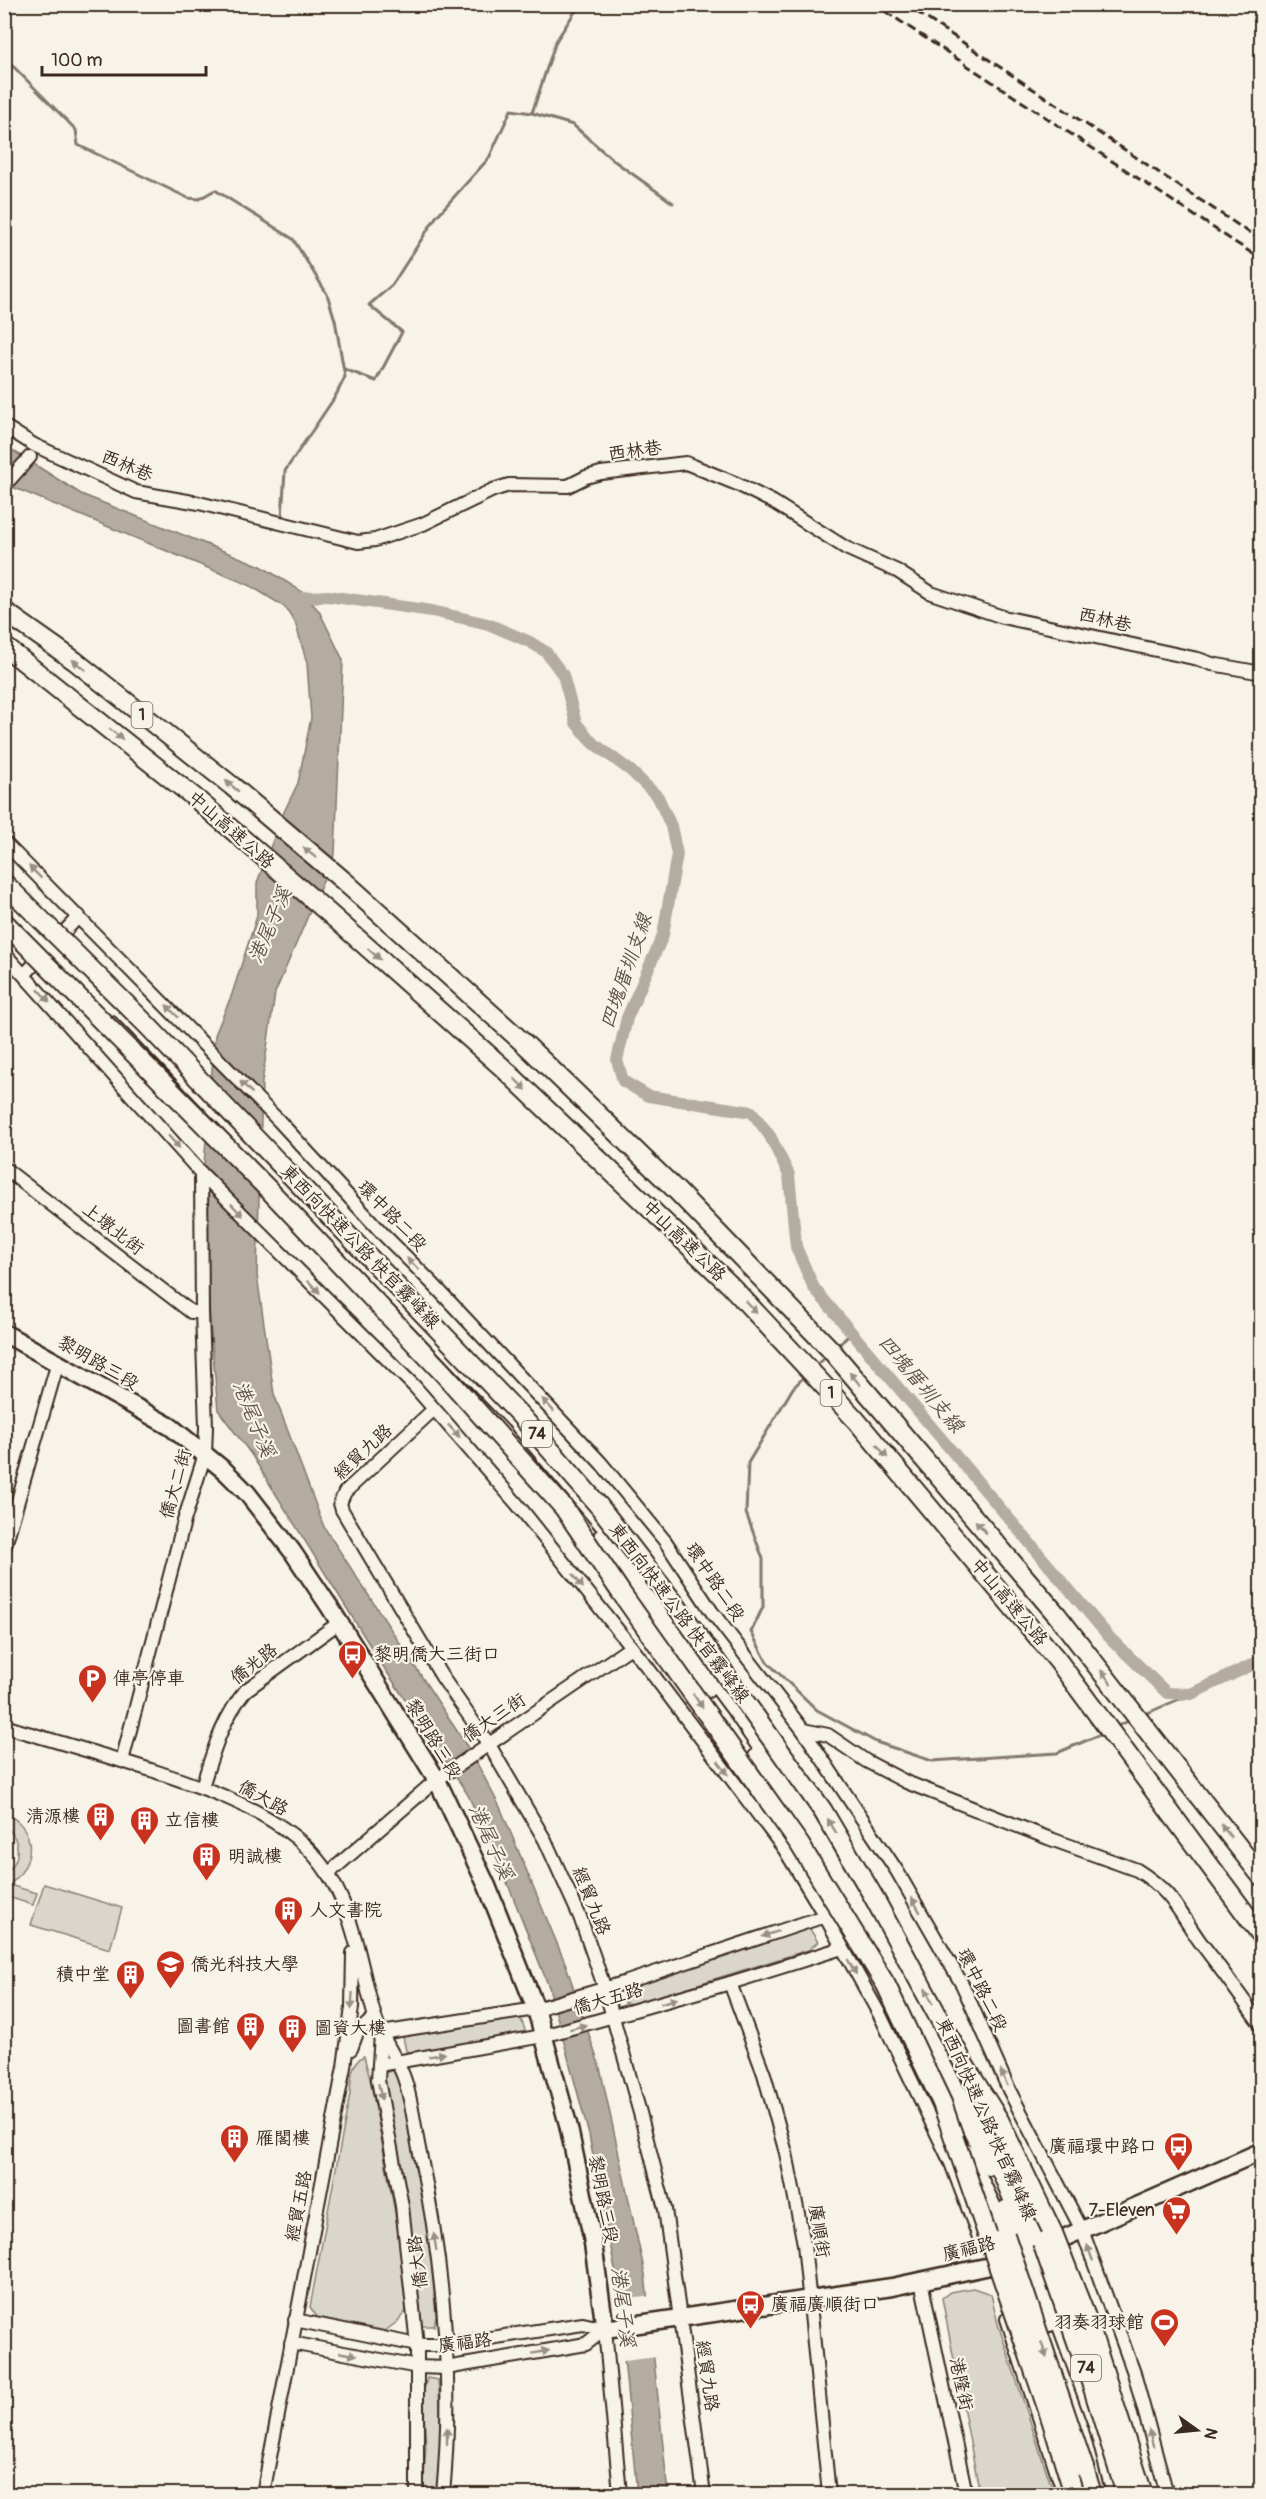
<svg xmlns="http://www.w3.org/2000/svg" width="1266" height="2499" viewBox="0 0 1266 2499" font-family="Pangolin,'LXGW WenKai TC',sans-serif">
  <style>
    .green { fill: #dbd6cb; stroke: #8b8074; stroke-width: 1.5 }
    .water { fill: #b4aca0; stroke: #84786c; stroke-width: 1.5 }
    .pier { fill: #f7f3e8 }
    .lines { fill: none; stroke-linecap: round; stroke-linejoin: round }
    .stream { stroke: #84786c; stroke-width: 3 }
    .canal { stroke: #b4aca0; stroke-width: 12 }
    .minor-casing { stroke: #3b2a1e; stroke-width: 16 }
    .major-casing { stroke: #3b2a1e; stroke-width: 21 }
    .highway-casing { stroke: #3b2a1e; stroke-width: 22 }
    .minor { stroke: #f7f3e8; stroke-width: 12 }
    .major { stroke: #f7f3e8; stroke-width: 16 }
    .highway { stroke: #f7f3e8; stroke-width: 18 }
    .rail { stroke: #3b2a1e; stroke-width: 3; stroke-dasharray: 9 4.5; stroke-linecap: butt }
    .highway-bridge-casing { stroke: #3b2a1e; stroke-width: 22; stroke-linecap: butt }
    .highway-bridge { stroke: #f7f3e8; stroke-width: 18 }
    .oneway { fill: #998e83 }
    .labels { text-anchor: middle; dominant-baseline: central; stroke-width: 4.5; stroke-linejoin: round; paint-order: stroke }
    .shield { fill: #f7f3e8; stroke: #73665b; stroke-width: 1.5 }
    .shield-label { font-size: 16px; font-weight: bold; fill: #3b2a1e }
    .street-label { font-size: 18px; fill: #3b2a1e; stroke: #f7f3e8 }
    .poi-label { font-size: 18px; fill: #3b2a1e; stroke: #f7f3e8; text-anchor: start }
    .water-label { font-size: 20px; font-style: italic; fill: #5f5145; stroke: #f7f3e8 }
  </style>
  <rect width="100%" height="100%" fill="#f7f3e8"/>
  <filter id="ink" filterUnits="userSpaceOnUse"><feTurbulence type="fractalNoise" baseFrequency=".0167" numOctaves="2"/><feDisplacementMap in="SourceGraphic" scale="12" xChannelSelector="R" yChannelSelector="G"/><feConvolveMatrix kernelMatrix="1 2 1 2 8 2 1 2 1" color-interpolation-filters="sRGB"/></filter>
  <g filter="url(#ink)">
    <g class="green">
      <path d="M5,1813C38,1829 36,1864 9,1885L37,1893L33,1905L5,1896V1873C22,1861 21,1839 5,1826Z"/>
      <path d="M44,1884L122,1908L110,1949L31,1925Z"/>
      <path d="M808,1926L818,1942L808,1950L633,2004L625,2003L622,1990L628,1986Z"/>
      <path d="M513,2017L521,2019L526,2033L520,2038L414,2053L406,2051L403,2037L411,2031Z"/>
      <path d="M364,2056L371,2083L399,2235L406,2311L397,2322L385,2331L317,2317L310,2307L350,2094C351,2080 350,2063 364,2056Z"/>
      <path d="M391,2071H397L421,2181L430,2244L436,2316L434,2326H422L421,2316L405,2187L382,2081L384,2073Z"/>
      <path d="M973,2288L991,2294L998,2324L1054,2494H980L942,2298L950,2292Z"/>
      <path d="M427,2378L438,2380C442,2418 440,2456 438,2494H423L426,2446L423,2394Z"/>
    </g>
    <path class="water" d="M4,445L81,494L261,566L301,591L319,611L343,660L335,853L275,993L262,1082L257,1275L274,1394L324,1527L472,1754L500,1807L566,1965L600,2068L645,2274L668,2494H637L616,2274L589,2135L549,1987L501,1867L468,1795L379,1660L251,1454L218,1410L200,1211L215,1035L232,994L257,916V883L282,816L298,783L311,718L307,663L295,622L285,607L249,585L5,484Z"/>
    <path class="pier" d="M651,2296L657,2357L623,2361L616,2301Z"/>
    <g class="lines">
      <g class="stream">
        <path d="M4,57L76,130L78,145L188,198L199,199L215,190L293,239L327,294L335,320L345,377L335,397L285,471L282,517"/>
        <path d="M532,113L556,41L580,4"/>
        <path d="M344,369L376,381L402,332L369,305L392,285L436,217L489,158L511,110L532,113L573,125L613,160L673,203"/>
        <path d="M837,1346L852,1333"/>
        <path d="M815,1367L828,1355"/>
        <path d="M806,1375L793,1388L748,1463L746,1513L763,1559V1607L751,1632L767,1662L817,1710L876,1742L932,1761L1057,1753L1104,1733"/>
        <path d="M1143,1715L1191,1694"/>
        <path d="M1115,1727L1131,1720"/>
      </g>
      <path class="canal" d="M292,598L328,596L432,611L488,624L530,642L546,652L563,675L576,723L592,742L631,771L658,797L671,826L677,854L663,935L627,1018L617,1060L623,1081L648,1096L752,1112L770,1136L789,1175L796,1247L814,1288L1110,1638L1167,1693L1191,1694L1262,1660"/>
      <defs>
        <g id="minor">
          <path d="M4,426L34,445L136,492L199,503L358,542L375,540L423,524L493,490L509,485L568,486L586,477L601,473L686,463L737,484L773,502L846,548L897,571L931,593L1003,617L1198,659L1212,664L1262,673"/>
          <path d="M4,486L30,457"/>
          <path d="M4,842L279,1121L383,1234L433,1284L601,1463L665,1541L712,1612L803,1730L897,1871L963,1986L1009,2090L1082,2230L1134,2373L1167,2494"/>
          <path d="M4,903L108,1011"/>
          <path d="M4,953L201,1173L415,1387L517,1504L648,1668L785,1850L825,1916L881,2017L951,2163L980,2240"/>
          <path d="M25,974L79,916"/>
          <path d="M105,996L513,1421L605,1530L662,1615L735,1713L808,1819L880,1940L987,2145L1032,2252L1095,2425L1113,2494"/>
          <path d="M4,1168L191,1312H202"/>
          <path d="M434,1409L345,1492L340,1503L342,1510L442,1677L488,1743L545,1840L580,1917L605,1989L640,2113L665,2209L704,2494"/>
          <path d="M600,1536L644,1607L708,1691"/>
          <path d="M4,1549L58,1362"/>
          <path d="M4,1726C54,1741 104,1755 154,1771C202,1787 254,1804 295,1837C353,1884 355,1950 375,2017C381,2038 395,2055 403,2075C412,2098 414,2125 419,2149C443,2261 454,2380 443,2494"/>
          <path d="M803,1730L828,1735L866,1761L906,1782L1048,1838L1137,1870C1174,1893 1178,1911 1201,1943C1222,1970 1242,1998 1262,2026"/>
          <path d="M755,1756L847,1899L891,1976"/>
          <path d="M122,1761L184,1521L205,1454L206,1427L202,1312L201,1173"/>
          <path d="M202,1787C213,1752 222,1719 246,1690L340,1622"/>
          <path d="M329,1873L435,1781L631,1647"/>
          <path d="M730,1983L764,2074L786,2153L804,2244L829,2494"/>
          <path d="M907,2005L989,2169"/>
          <path d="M381,2033L536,2009L627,1982L825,1916"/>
          <path d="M381,2034L378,2080L402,2206L417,2345V2494"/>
          <path d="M351,2049L357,2033L375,2017"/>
          <path d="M379,2065L543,2036L730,1983L842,1948"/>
          <path d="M1005,2207L1050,2325"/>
          <path d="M921,2281L966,2494"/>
          <path d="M1007,2319L1064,2494"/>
          <path d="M295,2320L417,2345H444L583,2324L605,2329"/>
          <path d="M605,2329L620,2494"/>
          <path d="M291,2343L418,2367L446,2368L586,2344L605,2329"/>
          <path d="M263,2494L344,2067L352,2007L353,1953"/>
        </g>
        <path id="major" d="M4,1333L171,1427L225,1471L247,1493L292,1551L329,1606L437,1780L487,1886L536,2009L568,2124L592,2237L605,2329L892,2287L990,2266L1032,2252L1262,2151"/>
        <g id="highway">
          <path d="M4,611L75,661L232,786L345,882L528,1047L676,1190L830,1349L1057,1615L1262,1877"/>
          <path d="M4,646L194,797L331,915L502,1067L730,1285L856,1420L1058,1661L1262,1936"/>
          <path d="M973,2088L997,2148L1042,2242"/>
          <path d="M966,2153L1005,2235"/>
          <path d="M1084,2468L1092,2494"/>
        </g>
      </defs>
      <use href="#minor" class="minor-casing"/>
      <use href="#major" class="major-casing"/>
      <use href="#highway" class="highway-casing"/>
      <use href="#minor" class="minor"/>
      <use href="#major" class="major"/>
      <use href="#highway" class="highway"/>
      <g class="rail">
        <path d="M874,4L1262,260"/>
        <path d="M905,4L1262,241"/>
      </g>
      <defs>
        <g id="highway-bridge">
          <path d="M4,883L146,1024L520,1415L599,1506L675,1604L823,1811L872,1894L965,2066L999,2120L1053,2233L1088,2322L1143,2494"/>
          <path d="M4,922L270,1191L443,1373L564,1508L622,1594L800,1845L886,1985L942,2103L1052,2422L1074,2494"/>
          <path d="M1005,2235L1084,2468"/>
          <path d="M1042,2242L1093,2388L1126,2494"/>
        </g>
      </defs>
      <use href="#highway-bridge" class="highway-bridge-casing"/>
      <use href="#highway-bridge" class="highway-bridge"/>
    </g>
    <defs><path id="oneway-solid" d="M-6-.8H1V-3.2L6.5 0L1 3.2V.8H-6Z" transform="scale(1.5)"/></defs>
    <g class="oneway">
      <use href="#oneway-solid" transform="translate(79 665) rotate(-142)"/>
      <use href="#oneway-solid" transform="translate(116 734) rotate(39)"/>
      <use href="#oneway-solid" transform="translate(232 786) rotate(-140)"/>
      <use href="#oneway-solid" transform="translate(310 853) rotate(-141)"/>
      <use href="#oneway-solid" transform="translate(35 872) rotate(-135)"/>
      <use href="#oneway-solid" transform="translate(374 954) rotate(41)"/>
      <use href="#oneway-solid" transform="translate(44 996) rotate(48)"/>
      <use href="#oneway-solid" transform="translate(172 1011) rotate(-134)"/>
      <use href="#oneway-solid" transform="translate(520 1084) rotate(44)"/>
      <use href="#oneway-solid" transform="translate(246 1087) rotate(-135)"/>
      <use href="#oneway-solid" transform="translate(174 1142) rotate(48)"/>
      <use href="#oneway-solid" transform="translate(237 1210) rotate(46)"/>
      <use href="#oneway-solid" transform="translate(413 1264) rotate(-136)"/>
      <use href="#oneway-solid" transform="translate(314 1287) rotate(45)"/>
      <use href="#oneway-solid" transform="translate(751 1307) rotate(47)"/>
      <use href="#oneway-solid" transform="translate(855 1379) rotate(-130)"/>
      <use href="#oneway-solid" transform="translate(548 1405) rotate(-133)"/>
      <use href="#oneway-solid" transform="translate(454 1431) rotate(47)"/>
      <use href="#oneway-solid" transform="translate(882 1451) rotate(50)"/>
      <use href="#oneway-solid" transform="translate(981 1527) rotate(-131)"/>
      <use href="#oneway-solid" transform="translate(578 1581) rotate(52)"/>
      <use href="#oneway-solid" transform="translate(1106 1677) rotate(-128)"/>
      <use href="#oneway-solid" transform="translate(698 1701) rotate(55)"/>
      <use href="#oneway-solid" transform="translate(723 1768) rotate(53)"/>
      <use href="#oneway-solid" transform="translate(832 1826) rotate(-121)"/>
      <use href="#oneway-solid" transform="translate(1226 1831) rotate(-128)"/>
      <use href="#oneway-solid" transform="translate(916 1905) rotate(-120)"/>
      <use href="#oneway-solid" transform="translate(770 1934) rotate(161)"/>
      <use href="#oneway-solid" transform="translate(852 1967) rotate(60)"/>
      <use href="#oneway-solid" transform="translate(929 1996) rotate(-117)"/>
      <use href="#oneway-solid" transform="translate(352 2001) rotate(94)"/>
      <use href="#oneway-solid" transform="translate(669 2001) rotate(-16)"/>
      <use href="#oneway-solid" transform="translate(578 2027) rotate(-15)"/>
      <use href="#oneway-solid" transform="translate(437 2055) rotate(-10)"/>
      <use href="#oneway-solid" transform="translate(1004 2078) rotate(-114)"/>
      <use href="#oneway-solid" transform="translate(380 2092) rotate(79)"/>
      <use href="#oneway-solid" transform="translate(435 2242) rotate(-99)"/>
      <use href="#oneway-solid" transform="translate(1090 2253) rotate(-110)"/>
      <use href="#oneway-solid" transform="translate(1044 2350) rotate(71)"/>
      <use href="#oneway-solid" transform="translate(541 2352) rotate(-10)"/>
      <use href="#oneway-solid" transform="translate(348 2354) rotate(11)"/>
      <use href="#oneway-solid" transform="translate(447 2436) rotate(-90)"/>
      <use href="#oneway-solid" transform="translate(1151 2438) rotate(-105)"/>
    </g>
  </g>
  <defs>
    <symbol id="bus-pin" viewBox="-11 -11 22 30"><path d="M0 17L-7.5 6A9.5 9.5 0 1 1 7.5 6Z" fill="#c8321e" stroke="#f7f3e8"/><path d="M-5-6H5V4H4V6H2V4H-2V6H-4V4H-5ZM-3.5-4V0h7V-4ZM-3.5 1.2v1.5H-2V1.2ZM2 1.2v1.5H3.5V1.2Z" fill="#fff"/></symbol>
    <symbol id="parking-pin" viewBox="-11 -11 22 30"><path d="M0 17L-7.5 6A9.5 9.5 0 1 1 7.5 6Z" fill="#c8321e" stroke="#f7f3e8"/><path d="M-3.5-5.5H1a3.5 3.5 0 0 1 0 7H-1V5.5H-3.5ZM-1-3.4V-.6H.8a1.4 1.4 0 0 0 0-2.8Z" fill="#fff"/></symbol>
    <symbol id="building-pin" viewBox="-11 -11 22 30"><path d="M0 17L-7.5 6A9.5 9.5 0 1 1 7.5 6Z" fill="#c8321e" stroke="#f7f3e8"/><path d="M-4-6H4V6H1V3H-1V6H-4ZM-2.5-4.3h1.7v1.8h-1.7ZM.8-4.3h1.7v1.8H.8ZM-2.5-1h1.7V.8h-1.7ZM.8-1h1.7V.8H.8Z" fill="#fff"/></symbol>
    <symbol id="university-pin" viewBox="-11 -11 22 30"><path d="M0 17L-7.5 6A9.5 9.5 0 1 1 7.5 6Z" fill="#c8321e" stroke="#f7f3e8"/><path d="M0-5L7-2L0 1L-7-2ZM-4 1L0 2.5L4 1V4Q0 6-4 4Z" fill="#fff"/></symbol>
    <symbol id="supermarket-pin" viewBox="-11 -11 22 30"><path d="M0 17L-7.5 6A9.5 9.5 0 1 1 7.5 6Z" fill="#c8321e" stroke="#f7f3e8"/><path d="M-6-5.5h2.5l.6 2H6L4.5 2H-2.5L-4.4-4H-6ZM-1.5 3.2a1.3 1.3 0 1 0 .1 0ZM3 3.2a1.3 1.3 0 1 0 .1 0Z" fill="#fff"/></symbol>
    <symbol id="stadium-pin" viewBox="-11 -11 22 30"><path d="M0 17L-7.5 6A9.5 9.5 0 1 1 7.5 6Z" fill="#c8321e" stroke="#f7f3e8"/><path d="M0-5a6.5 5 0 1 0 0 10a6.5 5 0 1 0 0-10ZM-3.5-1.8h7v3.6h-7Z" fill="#fff"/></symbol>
  </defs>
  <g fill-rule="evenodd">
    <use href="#bus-pin" x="336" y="1638" width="33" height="45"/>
    <use href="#parking-pin" x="76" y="1662" width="33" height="45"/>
    <use href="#building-pin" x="84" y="1800" width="33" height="45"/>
    <use href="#building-pin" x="128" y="1804" width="33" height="45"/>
    <use href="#building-pin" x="190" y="1840" width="33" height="45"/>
    <use href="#building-pin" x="272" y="1894" width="33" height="45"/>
    <use href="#university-pin" x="154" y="1948" width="33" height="45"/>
    <use href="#building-pin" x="114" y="1958" width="33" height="45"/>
    <use href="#building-pin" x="234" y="2010" width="33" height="45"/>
    <use href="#building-pin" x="276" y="2012" width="33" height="45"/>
    <use href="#building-pin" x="218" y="2122" width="33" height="45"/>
    <use href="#bus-pin" x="1162" y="2130" width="33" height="45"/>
    <use href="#supermarket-pin" x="1160" y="2194" width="33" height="45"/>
    <use href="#bus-pin" x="734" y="2288" width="33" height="45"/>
    <use href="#stadium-pin" x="1148" y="2306" width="33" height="45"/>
  </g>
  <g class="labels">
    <g class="shield">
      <rect x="131.5" y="702" width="21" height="26" rx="4.5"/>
      <rect x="820.5" y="1380" width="21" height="26" rx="4.5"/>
      <rect x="522" y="1421" width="30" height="26" rx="4.5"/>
      <rect x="1071" y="2355" width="30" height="26" rx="4.5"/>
    </g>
    <g class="shield-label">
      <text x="142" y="715">1</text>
      <text x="831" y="1393">1</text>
      <text x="537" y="1434">74</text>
      <text x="1086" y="2368">74</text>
    </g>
    <g class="street-label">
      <text transform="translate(635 451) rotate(-7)">西林巷</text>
      <text transform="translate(127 466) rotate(23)">西林巷</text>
      <text transform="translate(1105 620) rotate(13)">西林巷</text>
      <text transform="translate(231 830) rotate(41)">中山高速公路</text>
      <text transform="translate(392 1216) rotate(46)">環中路二段</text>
      <text transform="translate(113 1229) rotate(38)">上墩北街</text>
      <text transform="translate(684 1241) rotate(44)">中山高速公路</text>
      <text transform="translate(360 1247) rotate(46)">東西向快速公路 快官霧峰線</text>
      <text transform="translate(98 1363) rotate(30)">黎明路三段</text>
      <text transform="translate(363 1452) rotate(-43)">經貿九路</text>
      <text transform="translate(176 1484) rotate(-74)">僑大二街</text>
      <text transform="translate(715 1582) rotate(56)">環中路二段</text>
      <text transform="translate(1009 1602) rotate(50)">中山高速公路</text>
      <text transform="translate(679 1613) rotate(53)">東西向快速公路 快官霧峰線</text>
      <text transform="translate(254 1664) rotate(-38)">僑光路</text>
      <text transform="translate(494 1718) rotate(-34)">僑大三街</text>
      <text transform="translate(433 1739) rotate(59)">黎明路三段</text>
      <text transform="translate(263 1798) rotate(29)">僑大路</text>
      <text transform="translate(591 1901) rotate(68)">經貿九路</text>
      <text transform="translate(982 1990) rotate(64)">環中路二段</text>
      <text transform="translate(608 1999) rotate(-16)">僑大五路</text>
      <text transform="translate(986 2119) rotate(66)">東西向快速公路 快官霧峰線</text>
      <text transform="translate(603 2199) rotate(79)">黎明路三段</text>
      <text transform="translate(299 2206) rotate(-79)">經貿五路</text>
      <text transform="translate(819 2231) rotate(81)">廣順街</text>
      <text transform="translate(969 2249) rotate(-14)">廣福路</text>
      <text transform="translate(418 2262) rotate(-97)">僑大路</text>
      <text transform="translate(465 2343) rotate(-7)">廣福路</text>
      <text transform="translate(707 2376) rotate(82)">經貿九路</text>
      <text transform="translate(961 2384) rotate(78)">港隆街</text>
    </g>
    <g class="poi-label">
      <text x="374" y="1654">黎明僑大三街口</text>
      <text x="113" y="1678">俥亭停車</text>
      <text x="80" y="1816" text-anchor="end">清源樓</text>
      <text x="165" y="1820">立信樓</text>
      <text x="228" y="1856">明誠樓</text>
      <text x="310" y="1910">人文書院</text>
      <text x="191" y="1964">僑光科技大學</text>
      <text x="110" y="1974" text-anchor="end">積中堂</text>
      <text x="230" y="2026" text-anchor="end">圖書館</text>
      <text x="314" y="2028">圖資大樓</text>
      <text x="256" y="2138">雁閣樓</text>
      <text x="1157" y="2146" text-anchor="end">廣福環中路口</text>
      <text x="1155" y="2210" text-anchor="end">7-Eleven</text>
      <text x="771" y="2304">廣福廣順街口</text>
      <text x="1144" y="2322" text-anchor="end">羽奏羽球館</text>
    </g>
    <g class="water-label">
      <text transform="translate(270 925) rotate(-67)">港尾子溪</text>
      <text transform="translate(626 971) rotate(-71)">四塊厝圳支線</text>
      <text transform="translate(921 1384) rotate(50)">四塊厝圳支線</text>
      <text transform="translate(254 1419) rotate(68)">港尾子溪</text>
      <text transform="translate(491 1842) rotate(66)">港尾子溪</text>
      <text transform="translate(623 2307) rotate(83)">港尾子溪</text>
    </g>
  </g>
  <rect width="1266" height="2499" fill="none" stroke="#f7f3e8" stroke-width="24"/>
  <rect x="12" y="12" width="1242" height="2475" fill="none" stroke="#3b2a1e" stroke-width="2" filter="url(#ink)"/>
  <g transform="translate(1197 2430) rotate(105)" stroke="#f7f3e8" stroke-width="4.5" paint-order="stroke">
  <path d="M0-4.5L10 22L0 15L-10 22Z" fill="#3b2a1e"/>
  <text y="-9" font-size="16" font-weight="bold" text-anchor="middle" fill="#3b2a1e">N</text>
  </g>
  <path d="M42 66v9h164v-9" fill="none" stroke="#3b2a1e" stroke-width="3"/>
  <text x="51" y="66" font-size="18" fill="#3b2a1e" stroke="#f7f3e8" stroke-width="4.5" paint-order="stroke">100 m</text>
</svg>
